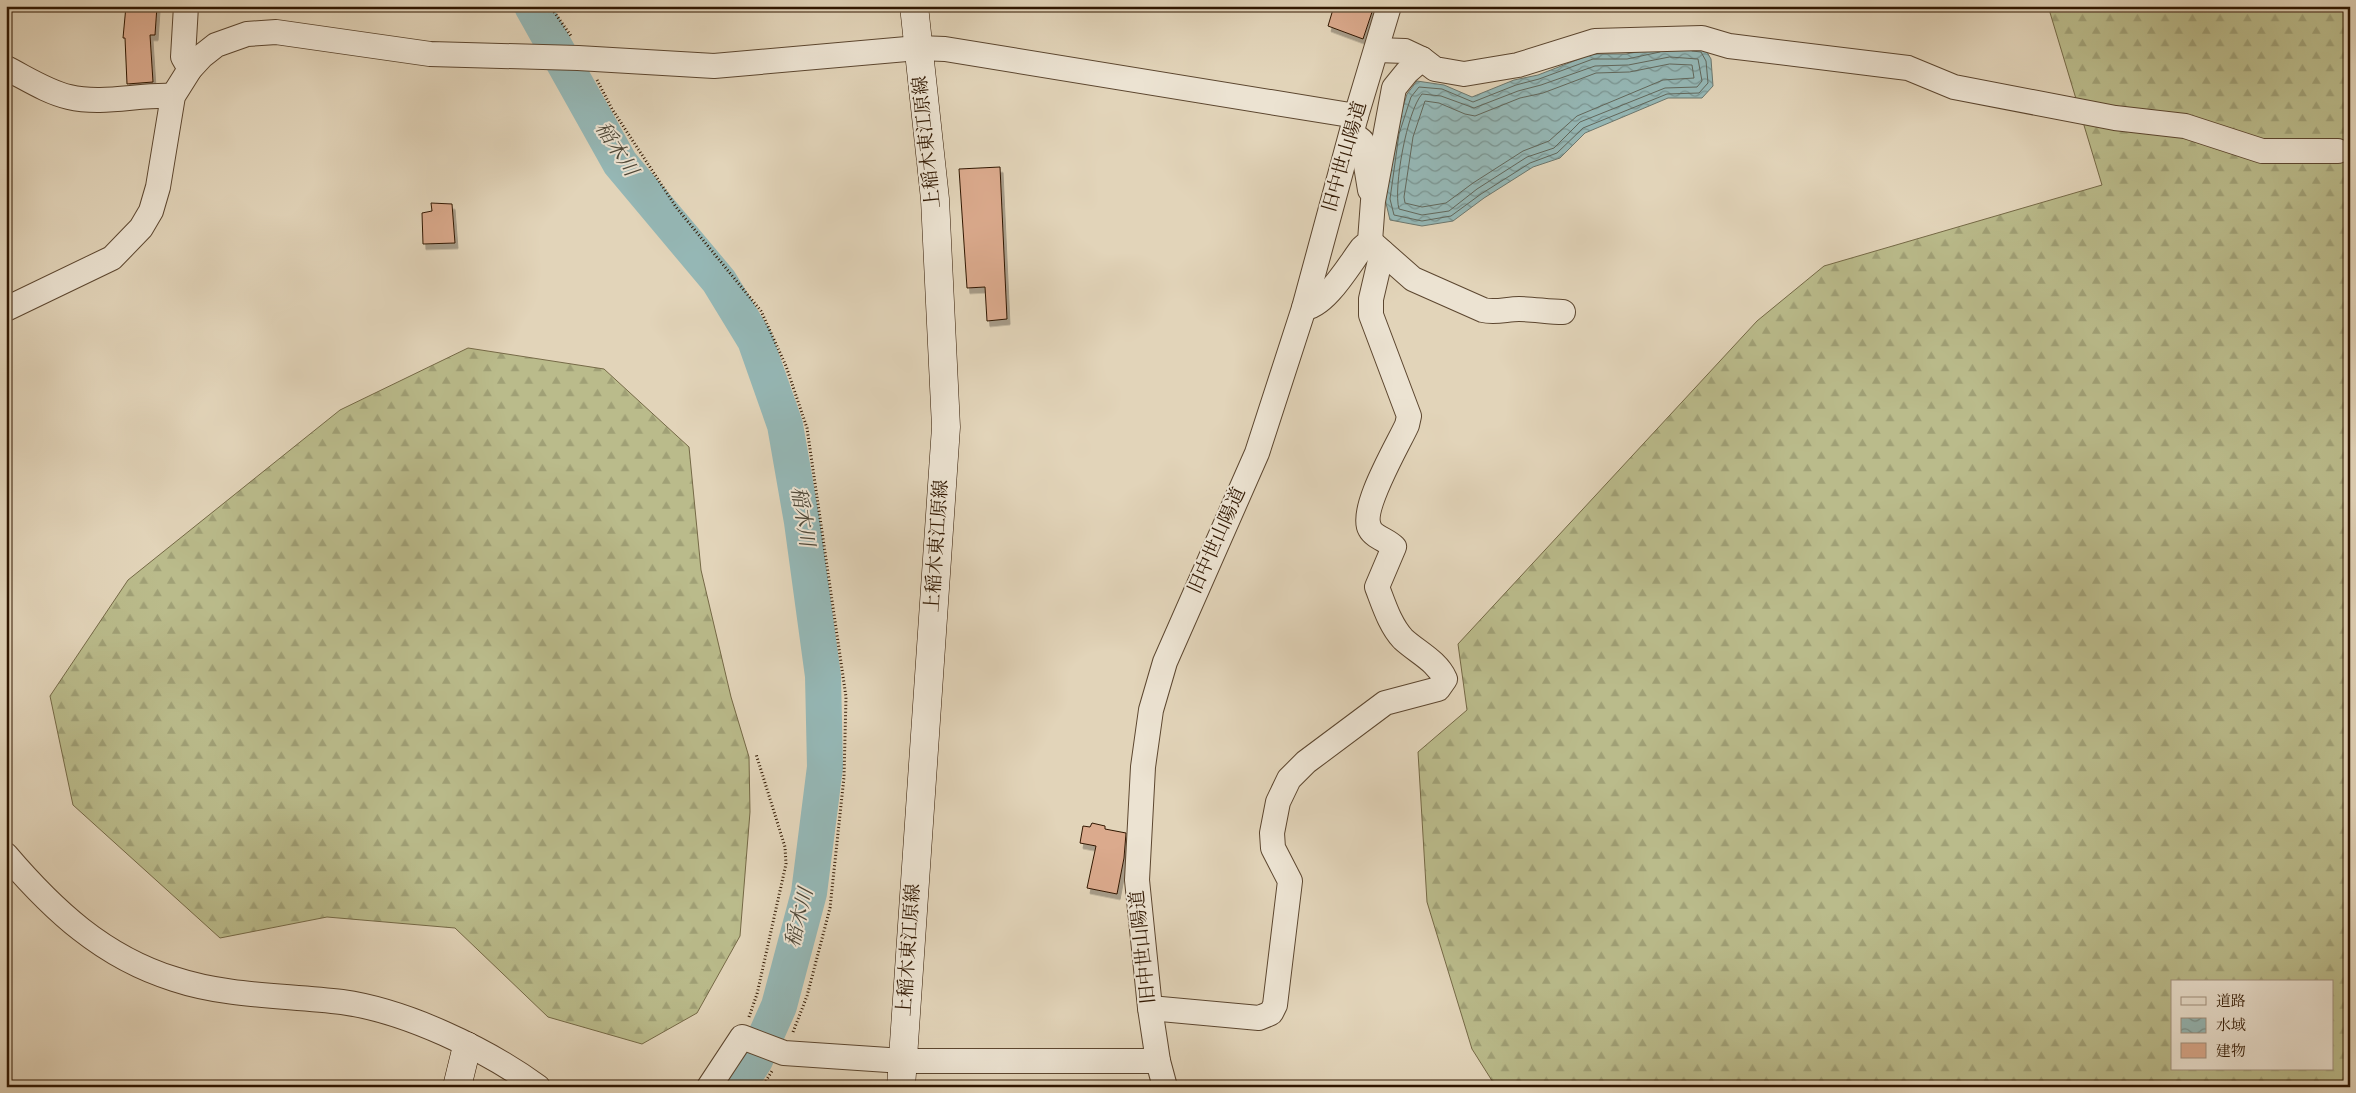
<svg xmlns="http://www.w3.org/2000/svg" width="2356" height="1093" viewBox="0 0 2356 1093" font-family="'Sorts Mill Goudy','Noto Serif JP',serif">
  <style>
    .forest { fill: url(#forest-firs); stroke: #756946; fill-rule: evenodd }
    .water { fill: url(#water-waves); stroke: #6d776d }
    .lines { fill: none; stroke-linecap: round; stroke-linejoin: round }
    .shore { stroke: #62675b; stroke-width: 1 }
    .river { stroke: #95b7b5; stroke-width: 36 }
    .building { fill: #dbaa8d; stroke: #301701; filter: url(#shadow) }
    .street-casing { stroke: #5c462f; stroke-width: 26 }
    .secondary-casing { stroke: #301701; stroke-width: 29 }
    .path { stroke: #301701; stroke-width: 3; stroke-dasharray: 1 2.5; stroke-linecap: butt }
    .street { stroke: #ece3d2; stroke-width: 24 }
    .secondary { stroke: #ece3d2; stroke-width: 28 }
    .labels { text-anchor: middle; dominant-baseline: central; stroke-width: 4; stroke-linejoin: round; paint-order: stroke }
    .street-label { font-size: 19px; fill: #301701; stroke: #ece3d2 }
    .water-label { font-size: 20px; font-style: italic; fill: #4e4737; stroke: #ece3d2 }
  </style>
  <defs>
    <pattern id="forest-firs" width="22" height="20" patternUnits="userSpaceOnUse" patternTransform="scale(1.25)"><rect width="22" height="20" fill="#babb8b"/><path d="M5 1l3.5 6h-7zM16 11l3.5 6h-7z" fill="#a0a076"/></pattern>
    <pattern id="water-waves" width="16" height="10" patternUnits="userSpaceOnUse" patternTransform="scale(1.25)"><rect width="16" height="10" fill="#95b7b5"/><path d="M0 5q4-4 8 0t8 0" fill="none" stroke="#7a9491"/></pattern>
    <filter id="shadow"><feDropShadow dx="3" dy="5.5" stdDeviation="0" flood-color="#0004"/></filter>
  </defs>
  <rect width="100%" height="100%" fill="#e2d4b9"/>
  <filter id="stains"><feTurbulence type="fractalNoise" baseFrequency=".004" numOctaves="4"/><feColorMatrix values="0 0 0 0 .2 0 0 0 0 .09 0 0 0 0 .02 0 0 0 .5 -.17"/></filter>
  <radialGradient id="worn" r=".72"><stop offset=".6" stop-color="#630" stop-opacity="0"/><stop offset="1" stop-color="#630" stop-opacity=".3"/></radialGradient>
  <g class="forest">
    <path d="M2048,6H2350V1087H1496L1472,1049L1427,902L1418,752L1467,710L1458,644L1757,321L1824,266L2102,185ZM2172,982H2332V1069H2172Z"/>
    <path d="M468,348L604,369L689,447L701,570L731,697L749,757L750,812L740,936L697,1013L642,1044L548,1017L455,928L327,917L220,938L73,805L50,696L128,580L340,410Z"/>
  </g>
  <path class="water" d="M1669,46L1704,47L1711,59L1713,86L1702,98H1668L1585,133L1560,158L1533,167L1484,198L1453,221L1422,226L1390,220L1385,199L1395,133L1407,94L1417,81L1444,85L1472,97L1514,80L1538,75L1592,54H1626Z"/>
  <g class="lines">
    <g class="shore">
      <path d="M1660,52L1627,59H1593L1539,79L1516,85L1473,102L1442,89L1419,87L1411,97L1399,134L1390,199L1394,215L1422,221L1451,216L1481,194L1530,163L1557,153L1583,128L1667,94L1699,93L1708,83L1706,61L1701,52L1692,51"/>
      <path d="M1670,57L1698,59L1702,81L1697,87L1665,88L1580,122L1554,148L1527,157L1477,189L1449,211L1422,215L1399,209C1393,188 1407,111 1422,94L1441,96L1474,108L1518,91L1541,85L1595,66L1628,65Z"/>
      <path d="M1670,64L1692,65L1694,78L1663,80L1577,116L1549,141L1523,151L1473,183L1446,203L1422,207L1405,203L1404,197L1413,137L1425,101L1439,103L1465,114L1475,116L1520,98L1543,93L1596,73L1629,72Z"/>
    </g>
    <path class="river" d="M532,6L620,163L719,281L755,340L785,425L802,522L823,676L825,767L809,893L779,1006L755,1060L737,1087"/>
  </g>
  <g class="building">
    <path d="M126,6H157L155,35H150L153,82L127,84L125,38H123Z"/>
    <path d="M1334,6H1374L1363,39L1328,26Z"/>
    <path d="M1000,167L1007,319L987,321L985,287L967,288L959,169Z"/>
    <path d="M431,203L452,204L455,243L423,244L422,213L432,211Z"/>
    <path d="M1092,823L1105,826V829L1126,833L1124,858L1117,894L1087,888L1096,846L1080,843L1083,826L1090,827Z"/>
  </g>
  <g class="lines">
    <defs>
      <g id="street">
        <path d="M186,6L183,57L190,69"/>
        <path d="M1377,50L1405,51L1422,59L1435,69L1464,74L1518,65L1595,41L1702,38L1729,46L1908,68L1954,87L2115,118L2185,126L2262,151H2338"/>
        <path d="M6,68C26,78 47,92 69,97C103,105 139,94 173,96"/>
        <path d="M1352,133L1362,141L1370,190"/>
        <path d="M1371,242L1413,279L1483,310C1495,313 1507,309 1519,309C1533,309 1549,312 1563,312"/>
        <path d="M1304,308C1325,307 1349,265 1362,248L1370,241L1373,201L1394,88L1407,72L1422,59"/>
        <path d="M6,309L112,258L141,228L151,211L158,187L173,96L190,69L202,56L216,45L247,34L276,32L430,54L578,58L714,66L918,48L945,49L1356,116"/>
        <path d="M6,855C53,910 103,957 174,979C228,997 286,995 342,1002C406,1011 486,1049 538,1087"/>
        <path d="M1150,1008L1259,1018L1271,1013L1275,1005L1290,881L1273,848L1272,833L1278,802L1289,779L1306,762L1385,703L1438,689L1445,679C1437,661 1417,652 1403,639C1390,625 1384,605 1377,587L1394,547C1387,540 1374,537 1370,529C1359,510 1398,445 1407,425L1409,416L1371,315V299L1382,252"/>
        <path d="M709,1087L742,1037L784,1053L903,1061H1158"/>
        <path d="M1165,1087L1158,1061L1150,1008L1137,880L1143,767L1151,710L1165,662L1257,453L1304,308L1356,116L1389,6"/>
      </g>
      <g id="secondary">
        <path d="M457,1087L467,1046"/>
        <path d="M901,1087L946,427L935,199L914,6"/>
      </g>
    </defs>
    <use href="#street" class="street-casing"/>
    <use href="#secondary" class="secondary-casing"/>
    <g class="path">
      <path d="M550,6L571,36"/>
      <path d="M597,80L612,109L676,207L761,311L786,366L807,428L846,697L844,777L830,908L807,996L793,1032"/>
      <path d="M749,1017L757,994L786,864L785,847L756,754"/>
      <path d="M762,1087L772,1071"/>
    </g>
    <use href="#street" class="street"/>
    <use href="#secondary" class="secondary"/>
  </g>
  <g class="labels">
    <g class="street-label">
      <text transform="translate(928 142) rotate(-96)">上稲木東江原線</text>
      <text transform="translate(1346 157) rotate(-74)">旧中世山陽道</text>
      <text transform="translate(1218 541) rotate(-66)">旧中世山陽道</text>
      <text transform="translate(938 546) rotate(-86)">上稲木東江原線</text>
      <text transform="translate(1144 947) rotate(-96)">旧中世山陽道</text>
      <text transform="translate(910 950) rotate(-86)">上稲木東江原線</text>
    </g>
    <g class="water-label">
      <text transform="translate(615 150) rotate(57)">稲木川</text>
      <text transform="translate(801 517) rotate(81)">稲木川</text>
      <text transform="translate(801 918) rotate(-76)">稲木川</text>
    </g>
  </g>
  <rect width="2356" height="1093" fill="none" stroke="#e2d4b9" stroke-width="25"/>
  <rect x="8" y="8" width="2341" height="1078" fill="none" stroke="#301701" stroke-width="2.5"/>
  <rect x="12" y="12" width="2331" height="1068" fill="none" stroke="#301701"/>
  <rect x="2171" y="980" width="162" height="90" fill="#ece3d2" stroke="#a1917e"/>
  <rect x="2181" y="997" width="25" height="8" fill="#ece3d2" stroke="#a1917e"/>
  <text x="2216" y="1006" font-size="15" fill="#301701">道路</text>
  <rect x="2181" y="1018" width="25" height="15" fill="url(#water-waves)" stroke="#a1917e"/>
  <text x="2216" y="1030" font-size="15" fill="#301701">水域</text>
  <rect x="2181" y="1043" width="25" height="15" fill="#dbaa8d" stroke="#a1917e"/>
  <text x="2216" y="1056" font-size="15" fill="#301701">建物</text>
  <rect width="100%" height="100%" filter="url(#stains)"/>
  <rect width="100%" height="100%" fill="url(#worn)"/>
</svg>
